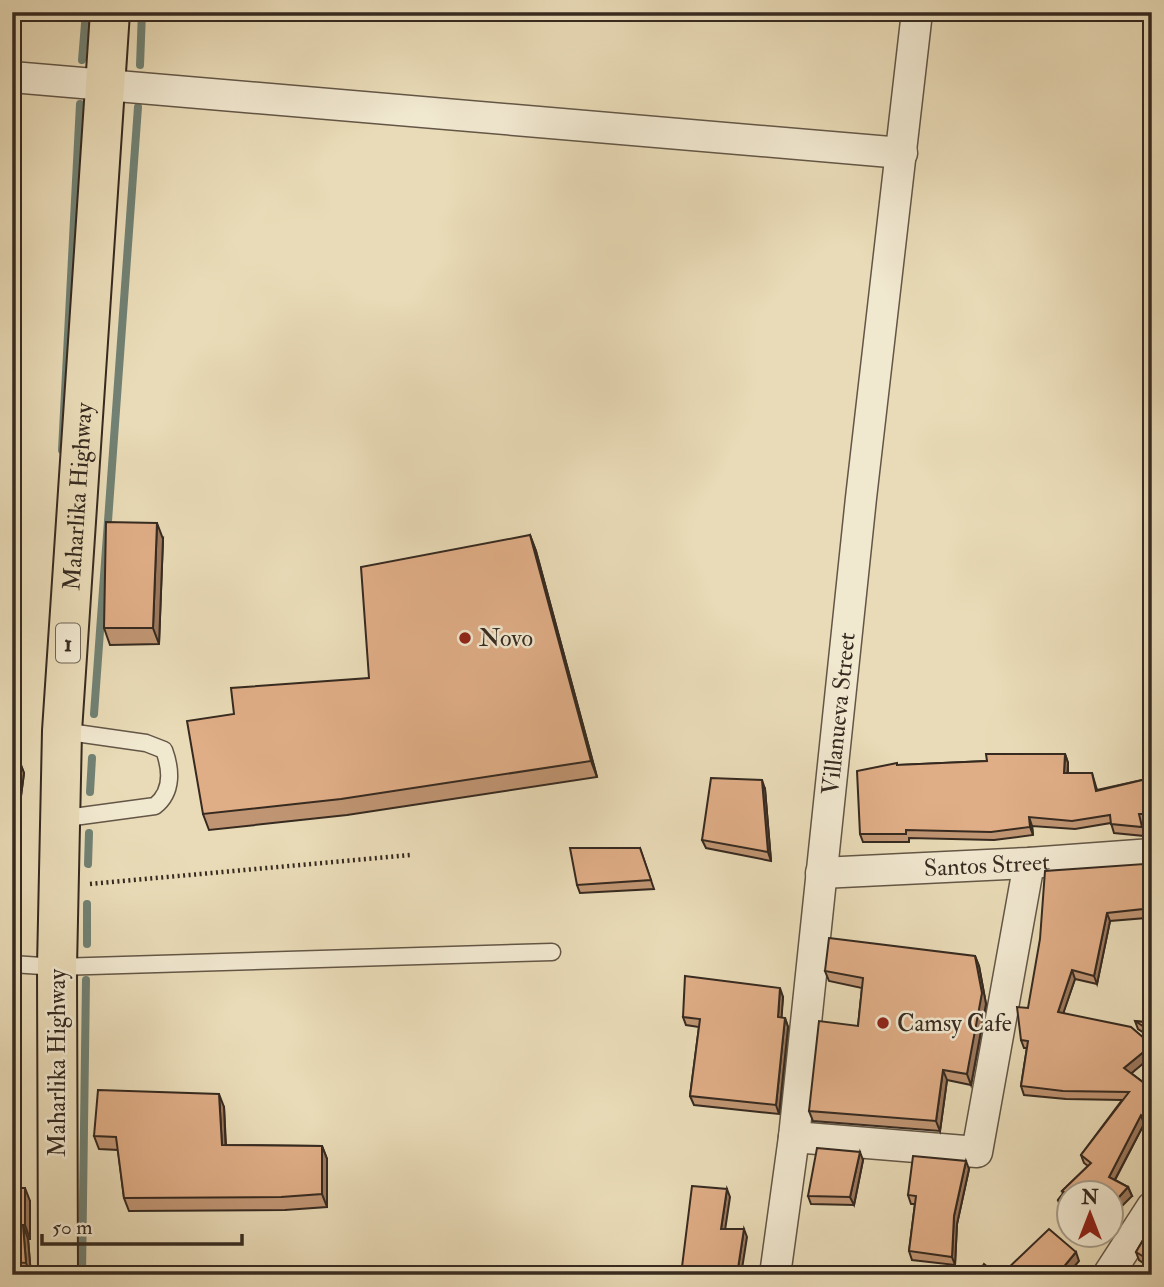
<svg xmlns="http://www.w3.org/2000/svg" width="1164" height="1287" viewBox="0 0 1164 1287" font-family="'IM FELL Double Pica',serif">
  <style>
    .lines { fill: none; stroke-linecap: round; stroke-linejoin: round }
    .stream { stroke: #718173; stroke-width: 8 }
    .service-casing { stroke: #635646; stroke-width: 19 }
    .minor-casing { stroke: #635646; stroke-width: 33 }
    .primary-casing { stroke: #362a20; stroke-width: 42 }
    .path { stroke: #362a20; stroke-width: 4.5; stroke-dasharray: 2 3.5; stroke-linecap: butt }
    .service { stroke: #f1e8d0; stroke-width: 16 }
    .minor { stroke: #f1e8d0; stroke-width: 30 }
    .primary { stroke: #e9dbb7; stroke-width: 38 }
    .wall { fill: #c09573; stroke: #362a20; stroke-width: 2 }
    .shaded-wall { fill: #9c795e; stroke: #362a20; stroke-width: 2 }
    .building { fill: #dfad86; stroke: #362a20; stroke-width: 2 }
    .poi-dot { fill: #8f2418; stroke: #f1e8d0; stroke-width: 2.5 }
    .labels { text-anchor: middle; dominant-baseline: central; stroke-width: 5; stroke-linejoin: round; paint-order: stroke }
    .shield { fill: #f1e8d0; stroke: #6e6355; stroke-width: 2 }
    .shield-label { font-size: 23px; font-weight: bold; fill: #362a20 }
    .street-label { font-size: 24px; fill: #362a20; stroke: #f1e8d0 }
    .poi-label { font-size: 24px; fill: #362a20; stroke: #f1e8d0; text-anchor: start }
  </style>
  <rect width="100%" height="100%" fill="#e9dbb7"/>
  <filter id="stains"><feTurbulence type="fractalNoise" baseFrequency=".00286" numOctaves="4"/><feColorMatrix values="0 0 0 0 .2 0 0 0 0 .09 0 0 0 0 .02 0 0 0 .5 -.17"/></filter>
  <radialGradient id="worn" r=".72"><stop offset=".6" stop-color="#630" stop-opacity="0"/><stop offset="1" stop-color="#630" stop-opacity=".3"/></radialGradient>
  <g class="lines">
    <g class="stream">
      <path d="M82,60L86,12"/>
      <path d="M140,65L142,12"/>
      <path d="M62,450L80,104"/>
      <path d="M94,714L138,107"/>
      <path d="M90,792L92,758"/>
      <path d="M88,864L89,833"/>
      <path d="M87,944V904"/>
      <path d="M82,1275L86,980"/>
    </g>
    <defs>
      <g id="service">
        <path d="M59,819L155,806C173,792 171,769 164,750L146,743L62,731"/>
        <path d="M12,964L57,967L552,952"/>
      </g>
      <g id="minor">
        <path d="M12,77L902,153"/>
        <path id="s1" d="M821,873L1029,863L1152,854"/>
        <path d="M794,1137L977,1152L1029,863"/>
        <path id="s2" d="M775,1275L794,1137L861,498L917,12"/>
        <path d="M1108,1275L1152,1207"/>
      </g>
      <g id="primary">
        <path id="s3" d="M58,1275L57,967L62,731L110,12"/>
      </g>
    </defs>
    <use href="#service" class="service-casing"/>
    <use href="#minor" class="minor-casing"/>
    <use href="#primary" class="primary-casing"/>
    <path class="path" d="M90,884L410,855"/>
    <use href="#service" class="service"/>
    <use href="#minor" class="minor"/>
    <use href="#primary" class="primary"/>
  </g>
  <g class="wall">
    <path d="M530,535L536,551L597,777L347,815L209,830L203,814L234,714L369,678Z"/>
    <path d="M163,539L159,644L110,645L104,628Z"/>
    <path d="M1152,744V822L1142,823L1145,836L1114,833L1111,823L1075,829L1032,826L1033,835L994,840L909,838V842H863L860,834L898,765L987,761L1065,754L1068,763V773H1092L1097,790L1151,778Z"/>
    <path d="M12,759L19,760L24,773L21,796L12,795Z"/>
    <path d="M765,789L771,861L706,848L702,840Z"/>
    <path d="M640,848L654,889L580,893L577,885Z"/>
    <path d="M1144,864L1147,872L1146,918L1110,921L1097,984L1075,979L1063,1013L1152,1056L1131,1073L1152,1089V1130L1144,1124L1115,1180L1128,1187L1132,1196L1069,1193V1214L1061,1209L1058,1200L1063,1194L1062,1191L1088,1166L1084,1163L1081,1155L1122,1100L1066,1099L1024,1095L1021,1086L1027,1048H1024L1021,1040L1028,1008Z"/>
    <path d="M975,956L979,966L986,1004L971,1085L947,1080L940,1131L813,1121L809,1111L858,1026L862,988L829,981L825,971Z"/>
    <path d="M783,997L781,1018H785L788,1027L779,1114L694,1105L690,1096L699,1027L686,1025L683,1017Z"/>
    <path d="M1135,1021L1152,1023V1038L1138,1029Z"/>
    <path d="M224,1107L226,1145L322,1146L327,1159V1207L285,1210L129,1211L124,1198L118,1150L99,1149L94,1136Z"/>
    <path d="M863,1160L854,1205L811,1204L808,1196Z"/>
    <path d="M969,1169L957,1224L955,1265L912,1260L909,1251L915,1204H911L908,1195Z"/>
    <path d="M12,1188L30,1201V1239H28L31,1275H12Z"/>
    <path d="M1152,1225V1269L1139,1260L1136,1252Z"/>
  </g>
  <g class="shaded-wall">
    <path d="M157,523L163,539L159,644L153,628Z"/>
    <path d="M530,535L536,551L597,777L591,761Z"/>
    <path d="M1065,754L1068,763L1067,782L1064,773Z"/>
    <path d="M19,760L24,773L21,796L17,784Z"/>
    <path d="M762,780L765,789L771,861L768,852Z"/>
    <path d="M1029,817L1032,826L1033,835L1030,827Z"/>
    <path d="M1144,864L1147,872L1146,918L1143,909Z"/>
    <path d="M1107,913L1110,921L1097,984L1094,976Z"/>
    <path d="M975,956L979,966L986,1004L971,1085L967,1074Z"/>
    <path d="M1072,970L1075,979L1061,1020L1058,1012Z"/>
    <path d="M780,988L783,997L781,1026L778,1017Z"/>
    <path d="M785,1018L788,1027L779,1114L776,1105Z"/>
    <path d="M1152,1045V1056L1127,1077L1124,1068Z"/>
    <path d="M943,1070L947,1080L940,1131L936,1121Z"/>
    <path d="M219,1094L224,1107L226,1158L222,1145Z"/>
    <path d="M1141,1115L1144,1124L1112,1185L1109,1177Z"/>
    <path d="M322,1146L327,1159V1207L322,1194Z"/>
    <path d="M860,1152L863,1160L854,1205L850,1197Z"/>
    <path d="M966,1161L969,1169L957,1224L955,1265L952,1257L954,1216Z"/>
    <path d="M1128,1187L1132,1196L1111,1217V1206Z"/>
    <path d="M25,1188L30,1201V1239L25,1225Z"/>
    <path d="M727,1189L730,1197L724,1237L721,1229Z"/>
    <path d="M23,1225L28,1239L31,1275L26,1263Z"/>
    <path d="M744,1229L747,1237L741,1275H737Z"/>
    <path d="M1076,1252L1079,1261L1067,1275H1057Z"/>
    <path d="M12,1262L17,1275H12Z"/>
  </g>
  <g class="building">
    <path d="M106,522L157,523L153,628H104Z"/>
    <path d="M530,535L591,761L341,799L203,814L187,721L234,714L231,688L369,678L361,567Z"/>
    <path d="M1149,744H1152V814H1139L1142,827L1111,824L1110,815L1072,821L1029,817L1030,827L991,832L906,830V834H860L857,771L897,763V765L987,761L986,754H1065L1064,773H1092L1096,791L1151,778Z"/>
    <path d="M12,759L19,760L17,784L12,783Z"/>
    <path d="M711,778L762,780L768,852L702,840Z"/>
    <path d="M570,848H640L651,880L577,885Z"/>
    <path d="M1144,864L1143,909L1107,913L1094,976L1072,970L1058,1012L1131,1027L1152,1045L1124,1068L1152,1089V1119L1149,1122L1141,1115L1109,1177L1128,1187L1111,1206V1193H1069V1208L1058,1200L1064,1192L1062,1191L1091,1163L1081,1155L1129,1092L1063,1091L1021,1086L1028,1041L1021,1040L1017,1007L1028,1008L1040,939L1045,871Z"/>
    <path d="M829,938L975,956L982,993L967,1074L943,1070L936,1121L809,1111L819,1021L858,1026L863,978L825,971Z"/>
    <path d="M685,976L780,988L778,1017L785,1018L776,1105L690,1096L700,1019L683,1017Z"/>
    <path d="M1135,1021L1152,1023V1032Z"/>
    <path d="M98,1090L219,1094L222,1145L322,1146V1194L281,1197L124,1198L116,1137L94,1136Z"/>
    <path d="M817,1148L860,1152L850,1197L808,1196Z"/>
    <path d="M913,1156L966,1161L954,1216L952,1257L909,1251L916,1196L908,1195Z"/>
    <path d="M692,1186L727,1189L721,1229H744L737,1275H681Z"/>
    <path d="M12,1188H25V1225H23L26,1263L12,1262V1263Z"/>
    <path d="M1152,1225V1262L1136,1252Z"/>
    <path d="M1049,1229L1076,1252L1057,1275H1001Z"/>
    <path d="M984,1264L998,1275H977Z"/>
  </g>
  <g class="poi-dot">
    <circle cx="465" cy="638" r="7"/>
    <circle cx="883" cy="1023" r="7"/>
  </g>
  <g class="labels">
    <rect class="shield" x="56" y="623.5" width="24" height="39" rx="5"/>
    <g class="shield-label">
      <text x="68" y="643">1</text>
    </g>
    <g class="street-label">
      <text stroke="none"><textPath href="#s3" startOffset="779">Maharlika Highway</textPath></text>
      <text stroke="none"><textPath href="#s2" startOffset="565">Villanueva Street</textPath></text>
      <text stroke="none"><textPath href="#s1" startOffset="166">Santos Street</textPath></text>
      <text transform="translate(57 1063) rotate(-90)">Maharlika Highway</text>
    </g>
    <g class="poi-label">
      <text x="479" y="638">Novo</text>
      <text x="897" y="1023">Camsy Cafe</text>
    </g>
  </g>
  <rect width="1164" height="1287" fill="none" stroke="#e9dbb7" stroke-width="42"/>
  <rect x="14" y="14" width="1136" height="1259" fill="none" stroke="#362a20" stroke-width="3.5"/>
  <rect x="21" y="21" width="1122" height="1245" fill="none" stroke="#362a20" stroke-width="2"/>
  <g transform="translate(1090 1214)"><circle r="33" fill="#f1e8d0" stroke="#a69c8a" stroke-width="2"/>
  <path d="M0-5L12 26L0 18L-12 26Z" fill="#8f2418"/>
  <text y="-10" font-size="19" font-weight="bold" text-anchor="middle" fill="#362a20">N</text>
  </g>
  <path d="M42 1234v10h200v-10" fill="none" stroke="#362a20" stroke-width="3.5"/>
  <text x="52" y="1234" font-size="21" fill="#362a20" stroke="#f1e8d0" stroke-width="5" paint-order="stroke">50 m</text>
  <rect width="100%" height="100%" filter="url(#stains)"/>
  <rect width="100%" height="100%" fill="url(#worn)"/>
</svg>
